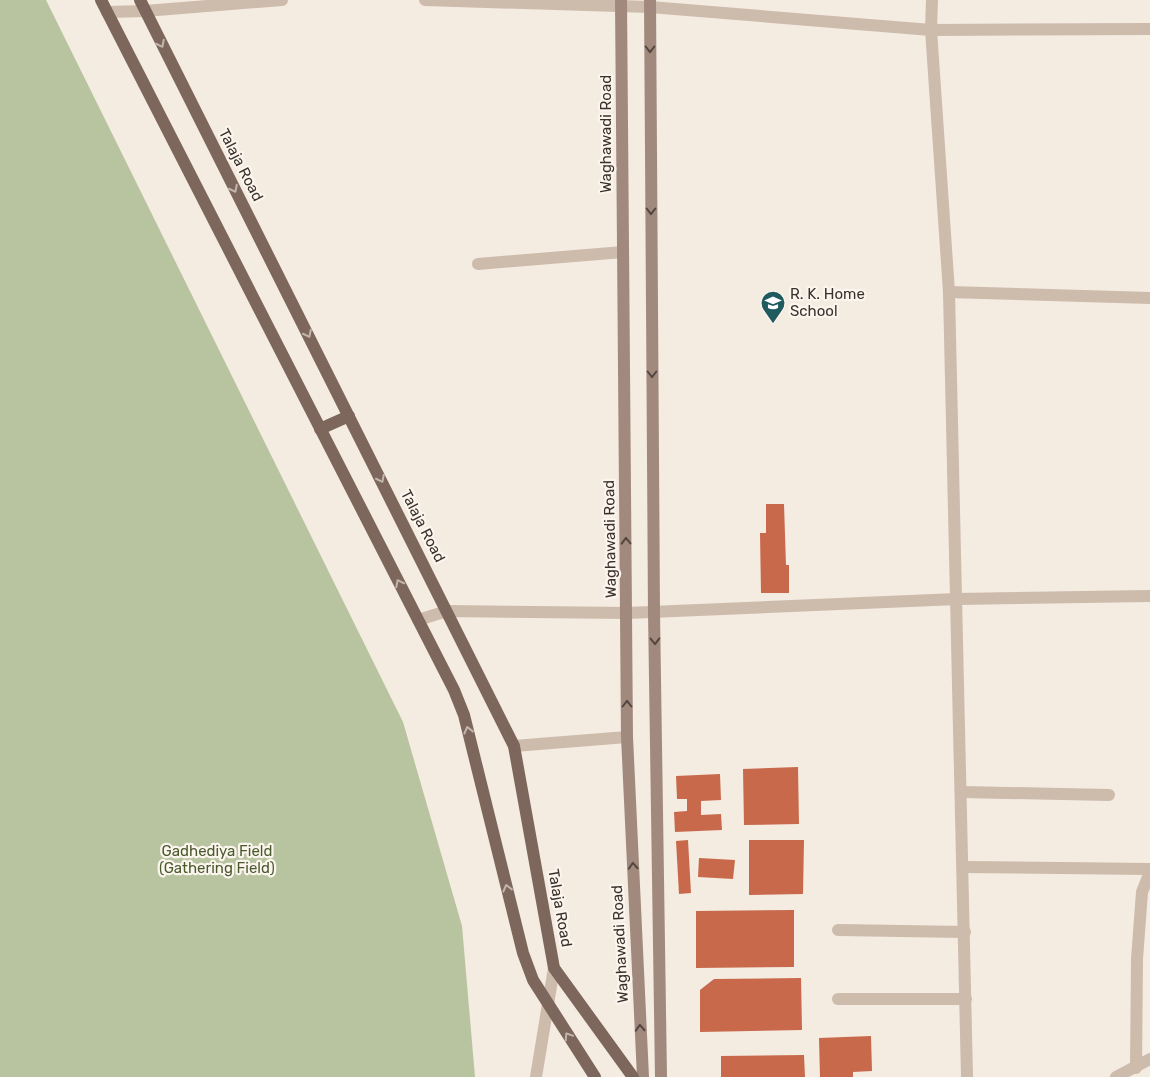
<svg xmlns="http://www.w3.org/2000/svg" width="1150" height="1077" viewBox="0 0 1150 1077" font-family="Rubik,sans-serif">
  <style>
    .green { fill: #b8c4a0 }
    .building { fill: #c8694b }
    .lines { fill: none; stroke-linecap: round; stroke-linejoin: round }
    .minor { stroke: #cdbbac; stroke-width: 12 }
    .secondary { stroke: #a18a7d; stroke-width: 12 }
    .primary { stroke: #7d675c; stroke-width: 12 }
    .oneway { stroke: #c2b5ac }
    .oneway2 { stroke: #544640 }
    .labels { text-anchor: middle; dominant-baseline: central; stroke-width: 4.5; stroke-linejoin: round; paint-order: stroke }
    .street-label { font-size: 15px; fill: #3b302b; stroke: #fbf5ee }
    .poi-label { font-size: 15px; fill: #3b302b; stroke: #fbf5ee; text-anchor: start }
    .park-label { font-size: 15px; fill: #4a5a2e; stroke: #fbf5ee }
  </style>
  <rect width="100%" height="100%" fill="#f4ebe1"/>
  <path class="green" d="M0,0H46L403,722L462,926L475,1077H0Z"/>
  <g class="building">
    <path d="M766,504H784L786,565H789V593H761L760,533H766Z"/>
    <path d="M798,767L799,824L744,825L743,769Z"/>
    <path d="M720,774L721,800L701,801V815L721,814L722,830L675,832L674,812L687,811V799H677L676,776Z"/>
    <path d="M688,840L691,893L679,894L676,841Z"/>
    <path d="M749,840H804L803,894L749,895Z"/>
    <path d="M699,858L735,860L733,879L698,877Z"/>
    <path d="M794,910V967L696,968V911Z"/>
    <path d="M801,978L802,1030L700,1032V990L714,979Z"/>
    <path d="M871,1036L872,1071L853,1072V1077H820L819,1038Z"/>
    <path d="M804,1055L805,1077H721V1056Z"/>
  </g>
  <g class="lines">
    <g class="minor">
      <path d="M425,0L650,7L931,30L1150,29"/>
      <path d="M932,0L931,30L949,292L967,1077"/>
      <path d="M107,12L145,11L282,0"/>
      <path d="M478,264L623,252"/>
      <path d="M949,292L1150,298"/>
      <path d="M418,620L447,611L627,613L957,599L1150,596"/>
      <path d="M514,746L627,737"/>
      <path d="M962,792L1109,795"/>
      <path d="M963,867L1150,869"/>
      <path d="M838,930L965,932"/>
      <path d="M838,999H966"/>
      <path d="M1136,1068L1137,959L1142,892L1150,872"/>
      <path d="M536,1077L554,968"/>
      <path d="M1116,1077L1150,1059"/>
    </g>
    <g class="secondary">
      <path d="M621,0L627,737L643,1077"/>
      <path d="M650,0L654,612L661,1077"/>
    </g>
    <g class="primary">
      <path d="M101,0L454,690L464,715L523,953L533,980L595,1077"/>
      <path d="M140,0L514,746L554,968L633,1077"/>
      <path d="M320,429L349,416"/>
    </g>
  </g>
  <defs><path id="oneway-chevron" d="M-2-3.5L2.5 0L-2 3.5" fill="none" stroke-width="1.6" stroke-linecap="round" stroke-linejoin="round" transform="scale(1.25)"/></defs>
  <g class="oneway">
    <use href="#oneway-chevron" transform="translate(161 44) rotate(63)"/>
    <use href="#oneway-chevron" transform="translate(234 189) rotate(63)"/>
    <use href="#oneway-chevron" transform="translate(308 334) rotate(63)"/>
    <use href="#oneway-chevron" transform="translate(381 479) rotate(63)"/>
    <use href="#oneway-chevron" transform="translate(399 583) rotate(-117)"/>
    <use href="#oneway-chevron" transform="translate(468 730) rotate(-104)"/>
    <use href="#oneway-chevron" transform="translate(507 888) rotate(-104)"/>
    <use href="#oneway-chevron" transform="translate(568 1036) rotate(-123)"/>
  </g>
  <g class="oneway2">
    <use href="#oneway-chevron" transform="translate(650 49) rotate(90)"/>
    <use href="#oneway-chevron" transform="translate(651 211) rotate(90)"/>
    <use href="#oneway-chevron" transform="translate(652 374) rotate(90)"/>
    <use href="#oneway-chevron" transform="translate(626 541) rotate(-91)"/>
    <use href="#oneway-chevron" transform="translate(655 641) rotate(89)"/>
    <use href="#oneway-chevron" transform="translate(627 704) rotate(-90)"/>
    <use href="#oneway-chevron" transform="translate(633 866) rotate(-93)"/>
    <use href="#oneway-chevron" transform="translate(640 1028) rotate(-93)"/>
  </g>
  <defs>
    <symbol id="school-pin" viewBox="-11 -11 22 30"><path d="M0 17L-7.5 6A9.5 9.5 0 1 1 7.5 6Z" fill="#1f5a5e" stroke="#fbf5ee"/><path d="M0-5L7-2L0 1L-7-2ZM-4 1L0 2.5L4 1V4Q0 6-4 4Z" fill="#fff"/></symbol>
  </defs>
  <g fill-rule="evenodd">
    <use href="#school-pin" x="759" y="289" width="28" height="38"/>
  </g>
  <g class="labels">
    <g class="street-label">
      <text transform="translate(606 134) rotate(-90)">Waghawadi Road</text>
      <text transform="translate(241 165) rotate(63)">Talaja Road</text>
      <text transform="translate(423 526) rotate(63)">Talaja Road</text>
      <text transform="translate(610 539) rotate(-91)">Waghawadi Road</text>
      <text transform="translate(560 908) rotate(80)">Talaja Road</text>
      <text transform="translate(620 944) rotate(-93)">Waghawadi Road</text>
    </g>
    <g class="poi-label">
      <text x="790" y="294">R. K. Home<tspan x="790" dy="17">School</tspan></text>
    </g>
    <g class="park-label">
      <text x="217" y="851">Gadhediya Field<tspan x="217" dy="17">(Gathering Field)</tspan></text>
    </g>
  </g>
</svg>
